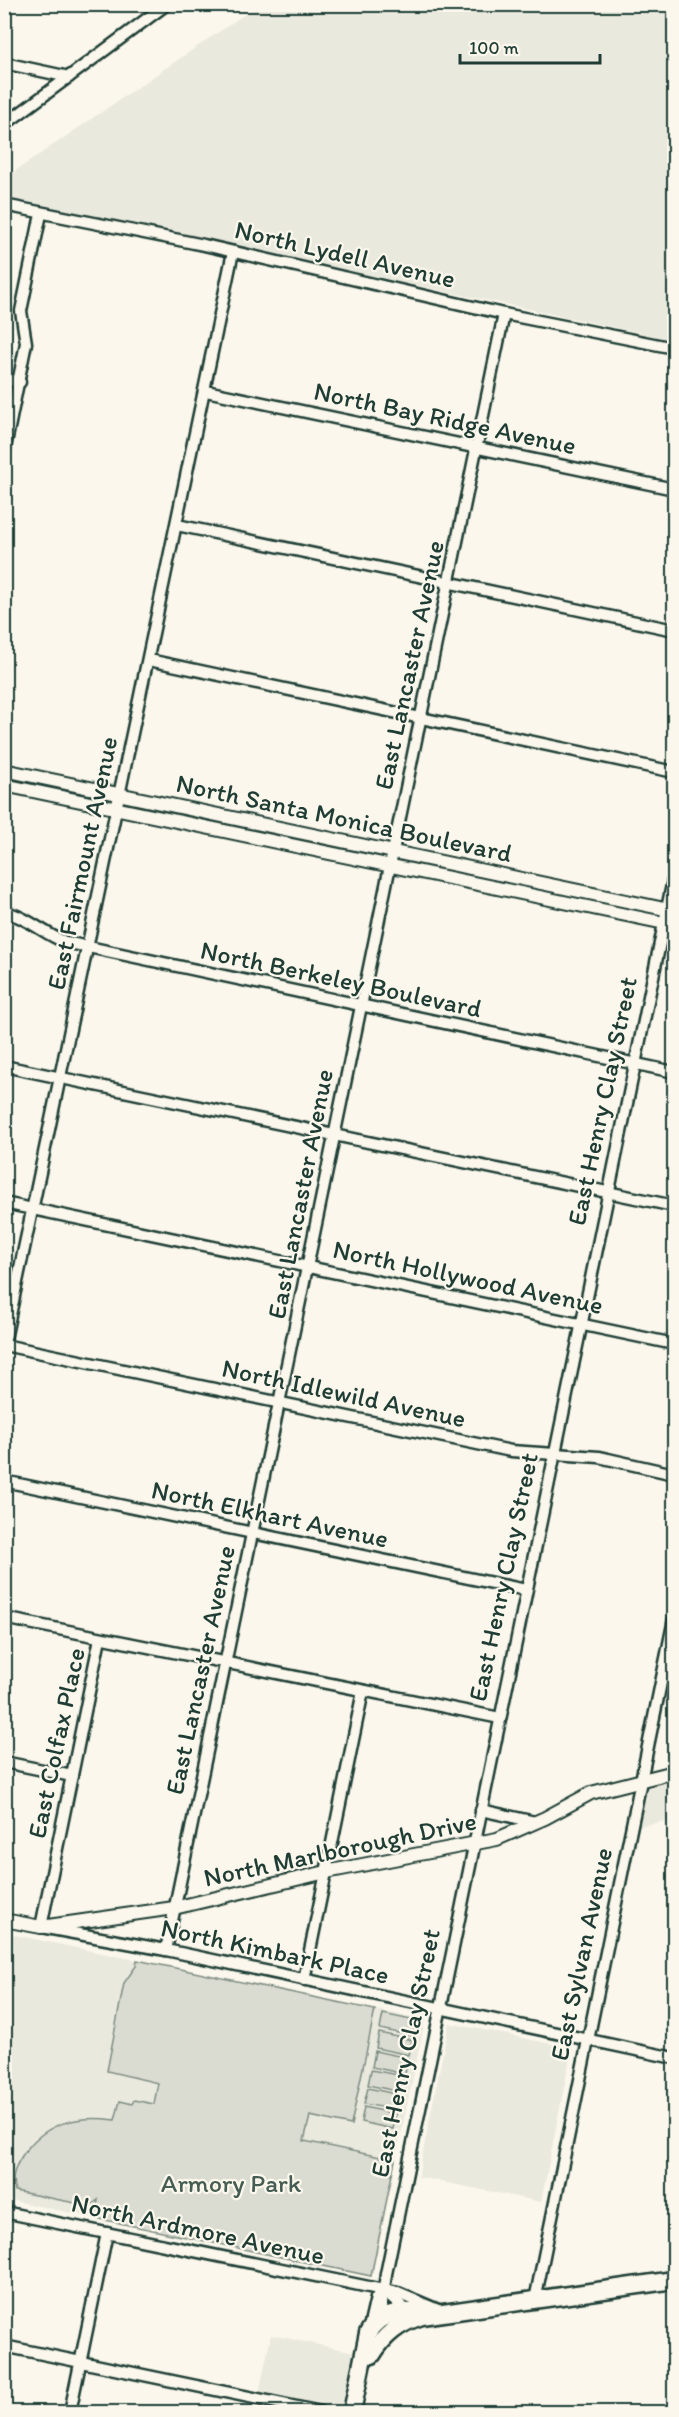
<svg xmlns="http://www.w3.org/2000/svg" width="679" height="2417" viewBox="0 0 679 2417" font-family="Itim,sans-serif">
  <style>
    .built { fill: #eae9de }
    .green { fill: #dbdcd1; stroke: #7d8c82; stroke-width: 1.5 }
    .lines { fill: none; stroke-linecap: round; stroke-linejoin: round }
    .minor-casing { stroke: #1f3d34; stroke-width: 15 }
    .tertiary-casing { stroke: #1f3d34; stroke-width: 16 }
    .primary-casing { stroke: #1f3d34; stroke-width: 21 }
    .minor { stroke: #fbf7ec; stroke-width: 10 }
    .tertiary { stroke: #fbf7ec; stroke-width: 12 }
    .primary { stroke: #fbf7ec; stroke-width: 16 }
    .labels { text-anchor: middle; dominant-baseline: central; stroke-width: 4.5; stroke-linejoin: round; paint-order: stroke }
    .street-label { font-size: 26px; fill: #1f3d34; stroke: #fbf7ec }
    .park-label { font-size: 26px; fill: #455d53; stroke: #fbf7ec }
  </style>
  <rect width="100%" height="100%" fill="#fbf7ec"/>
  <filter id="ink" filterUnits="userSpaceOnUse"><feTurbulence type="fractalNoise" baseFrequency=".0167" numOctaves="2"/><feDisplacementMap in="SourceGraphic" scale="12" xChannelSelector="R" yChannelSelector="G"/><feConvolveMatrix kernelMatrix="1 2 1 2 8 2 1 2 1" color-interpolation-filters="sRGB"/></filter>
  <g filter="url(#ink)">
    <g class="built">
      <path d="M258,5H674V340L5,198V178Z"/>
      <path d="M674,1772V1819L630,1828L641,1780Z"/>
      <path d="M5,1933L425,2020L371,2276L5,2199Z"/>
      <path d="M449,2023L572,2048L541,2202L418,2177Z"/>
      <path d="M271,2335L359,2353L346,2410L259,2393Z"/>
    </g>
    <g class="green">
      <path d="M137,1960L375,2010L351,2125L310,2116L304,2141L395,2160L371,2276L95,2218L98,2200L90,2206L15,2191C11,2178 14,2168 22,2156C44,2122 77,2115 115,2120L120,2101L132,2104L134,2100L154,2104L158,2083L107,2071L124,1983L136,1966Z"/>
      <path d="M383,2014L416,2021L412,2036L380,2029Z"/>
      <path d="M379,2033L412,2040L409,2055L376,2048Z"/>
      <path d="M375,2051L408,2058L405,2074L372,2067Z"/>
      <path d="M371,2070L404,2076L401,2092L368,2085Z"/>
      <path d="M368,2088L400,2095L397,2110L364,2104Z"/>
      <path d="M364,2107L396,2114L393,2129L361,2122Z"/>
    </g>
    <g class="lines">
      <defs>
        <g id="minor">
          <path d="M4,63L69,77"/>
          <path d="M4,125L167,4"/>
          <path d="M4,205L204,245L504,314L674,348"/>
          <path d="M4,379L20,382"/>
          <path d="M206,391L674,489"/>
          <path d="M4,453L26,343L21,311L41,214"/>
          <path d="M177,525L674,630"/>
          <path d="M149,660L674,772"/>
          <path d="M4,912C26,916 44,934 65,942L674,1072"/>
          <path d="M4,1066L674,1206"/>
          <path d="M4,1203L674,1344"/>
          <path d="M4,1344L233,252"/>
          <path d="M4,1345L511,1451L599,1457L674,1474"/>
          <path d="M4,1481L526,1590"/>
          <path d="M4,1618L500,1718"/>
          <path d="M100,1638L41,1927L166,1950L674,2058"/>
          <path d="M4,1762L72,1776"/>
          <path d="M481,1810L535,1822"/>
          <path d="M166,1950L504,314"/>
          <path d="M304,1980L363,1691"/>
          <path d="M4,2212L398,2293L443,2312"/>
          <path d="M383,2290L410,2313"/>
          <path d="M535,2300L674,1619"/>
          <path d="M380,2319L386,2274L674,875"/>
          <path d="M369,2328L376,2298L383,2290"/>
          <path d="M4,2346L321,2412"/>
          <path d="M70,2412L107,2233"/>
        </g>
        <g id="tertiary">
          <path d="M4,770L674,911"/>
          <path d="M4,785L674,925"/>
          <path d="M4,1920L41,1927L174,1908L326,1872L497,1839L545,1818L591,1793L674,1772"/>
        </g>
        <g id="primary">
          <path d="M372,2355C384,2335 399,2323 422,2316L674,2280"/>
          <path d="M352,2412L368,2333C379,2312 400,2311 422,2312"/>
        </g>
      </defs>
      <use href="#minor" class="minor-casing"/>
      <use href="#tertiary" class="tertiary-casing"/>
      <use href="#primary" class="primary-casing"/>
      <use href="#minor" class="minor"/>
      <use href="#tertiary" class="tertiary"/>
      <use href="#primary" class="primary"/>
    </g>
  </g>
  <g class="labels">
    <g class="street-label">
      <text transform="translate(345 254) rotate(13)">North Lydell Avenue</text>
      <text transform="translate(445 418) rotate(12)">North Bay Ridge Avenue</text>
      <text transform="translate(409 665) rotate(-78)">East Lancaster Avenue</text>
      <text transform="translate(344 818) rotate(12)">North Santa Monica Boulevard</text>
      <text transform="translate(82 863) rotate(-78)">East Fairmount Avenue</text>
      <text transform="translate(341 979) rotate(12)">North Berkeley Boulevard</text>
      <text transform="translate(602 1101) rotate(-78)">East Henry Clay Street</text>
      <text transform="translate(300 1194) rotate(-79)">East Lancaster Avenue</text>
      <text transform="translate(468 1277) rotate(12)">North Hollywood Avenue</text>
      <text transform="translate(344 1393) rotate(12)">North Idlewild Avenue</text>
      <text transform="translate(270 1514) rotate(12)">North Elkhart Avenue</text>
      <text transform="translate(503 1577) rotate(-78)">East Henry Clay Street</text>
      <text transform="translate(200 1670) rotate(-78)">East Lancaster Avenue</text>
      <text transform="translate(56 1743) rotate(-78)">East Colfax Place</text>
      <text transform="translate(340 1849) rotate(-12)">North Marlborough Drive</text>
      <text transform="translate(275 1951) rotate(12)">North Kimbark Place</text>
      <text transform="translate(581 1954) rotate(-78)">East Sylvan Avenue</text>
      <text transform="translate(405 2053) rotate(-78)">East Henry Clay Street</text>
      <text transform="translate(198 2229) rotate(12)">North Ardmore Avenue</text>
    </g>
    <g class="park-label">
      <text x="231" y="2183">Armory Park</text>
    </g>
  </g>
  <rect width="679" height="2417" fill="none" stroke="#fbf7ec" stroke-width="24"/>
  <rect x="12" y="12" width="655" height="2393" fill="none" stroke="#1f3d34" stroke-width="2" filter="url(#ink)"/>
  <path d="M460 54v9h140v-9" fill="none" stroke="#1f3d34" stroke-width="3"/>
  <text x="469" y="54" font-size="18" fill="#1f3d34" stroke="#fbf7ec" stroke-width="4.5" paint-order="stroke">100 m</text>
</svg>
